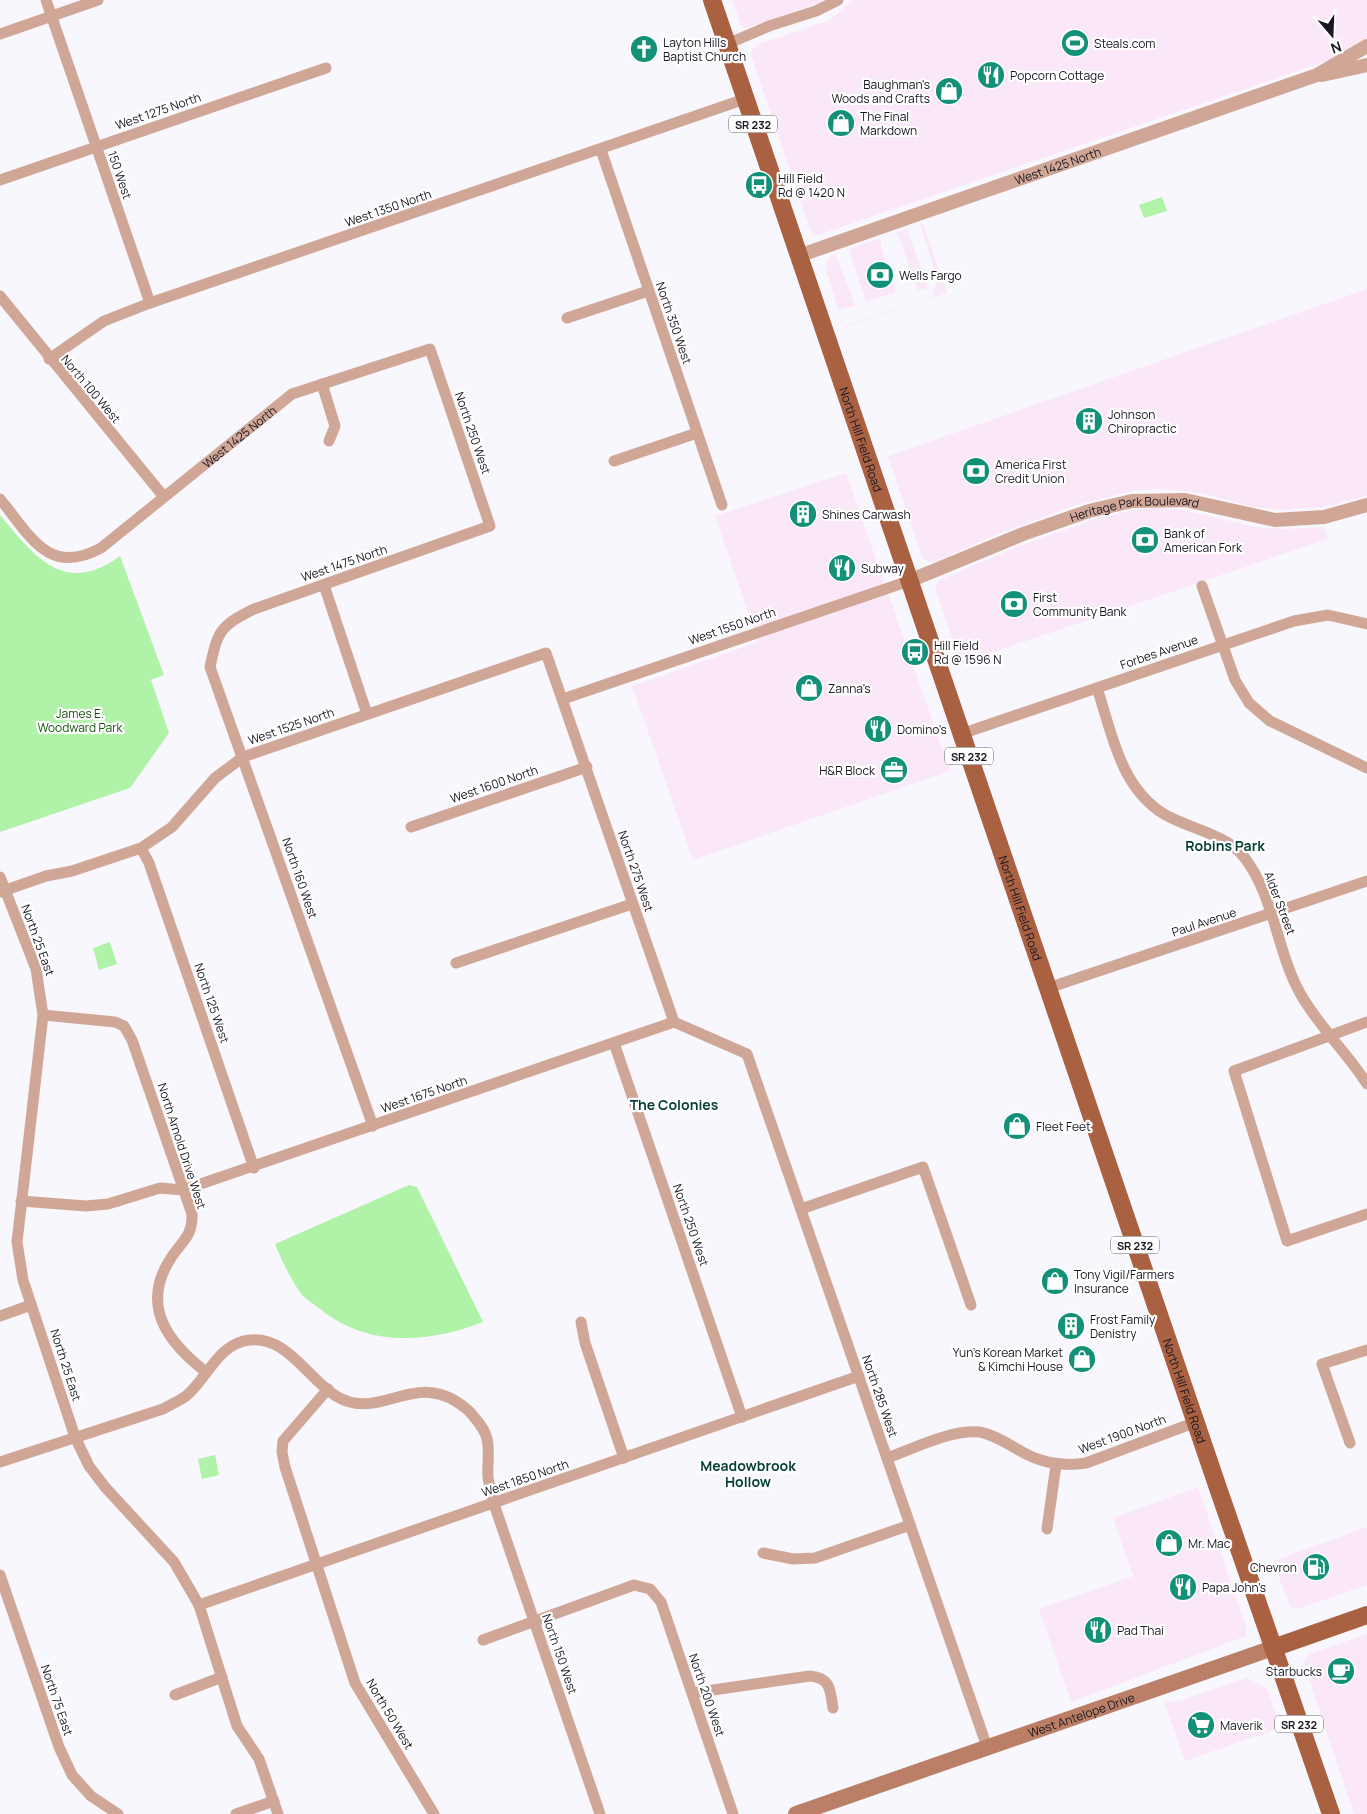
<svg xmlns="http://www.w3.org/2000/svg" width="1367" height="1814" viewBox="0 0 1367 1814" font-family="Manrope,sans-serif">
  <style>
    .commercial { fill: #fae7f8; fill-rule: evenodd }
    .park { fill: #b0f2a7 }
    .lines { fill: none; stroke-linecap: round; stroke-linejoin: round }
    .minor { stroke: #d0a796; stroke-width: 11 }
    .tertiary { stroke: #d0a796; stroke-width: 14 }
    .secondary { stroke: #ba7f66; stroke-width: 16 }
    .primary { stroke: #a96142; stroke-width: 18 }
    .labels { text-anchor: middle; dominant-baseline: central; stroke-width: 4.5; stroke-linejoin: round; paint-order: stroke }
    .shield { fill: #fff; stroke: #5e5c63; stroke-width: 1 }
    .shield-label { font-size: 11px; font-weight: bold; fill: #191620 }
    .poi-label { font-size: 12px; fill: #191620; stroke: #fff; text-anchor: start }
    .street-label { font-size: 12px; fill: #191620; stroke: #fff }
    .park-label { font-size: 12px; fill: #13540a; stroke: #fff }
    .neighbourhood-label { font-size: 14px; font-weight: bold; fill: #053f33; stroke: #fff }
  </style>
  <rect width="100%" height="100%" fill="#f8f7fd"/>
  <g class="commercial">
    <path d="M732,0H827L746,28L741,25Z"/>
    <path d="M853,0H1367V39L1335,60L1321,63L815,236L811,232L751,55L752,50L759,44L830,20Z"/>
    <path d="M923,223L947,293L844,328L826,269L828,259L835,254ZM920,224L938,280L933,292L934,297L844,327L839,310L854,306V302L835,254L849,249L866,302L894,293L895,289L882,249L880,238L897,232L918,290L928,288L907,229Z"/>
    <path d="M1367,289V495L1331,506L1284,510L1254,507L1201,493L1162,489L1136,490L1076,505L998,534L934,562L927,561L922,557L888,456Z"/>
    <path d="M846,473L950,771L693,860L632,686L758,642L715,516Z"/>
    <path d="M1157,508L1183,510L1256,527L1283,529L1324,527L1328,539L958,664L959,659L936,591V586L940,580L1014,548L1095,519L1134,510Z"/>
    <path d="M1198,1487L1246,1627V1636L1071,1702L1039,1609L1133,1576L1113,1518Z"/>
    <path d="M1367,1527V1585L1298,1609L1290,1606L1273,1561Z"/>
    <path d="M1367,1634V1814H1354L1304,1664L1305,1658L1312,1653Z"/>
    <path d="M1247,1678L1267,1688L1280,1728L1185,1761L1164,1702L1179,1701Z"/>
  </g>
  <g class="park">
    <path d="M1162,197L1167,211L1144,218L1139,205Z"/>
    <path d="M0,515C34,556 64,597 120,556L164,675L151,680L169,733L130,788L0,832Z"/>
    <path d="M110,942L117,964L99,970L93,948Z"/>
    <path d="M409,1185L417,1187L483,1322C429,1343 368,1348 320,1309C315,1305 307,1300 302,1295C291,1280 282,1261 275,1244Z"/>
    <path d="M215,1455L219,1475L202,1479L198,1459Z"/>
  </g>
  <g class="lines">
    <g class="minor">
      <path d="M46,0L150,303"/>
      <path d="M0,34L98,0"/>
      <path d="M727,44L769,26L816,11L838,0"/>
      <path d="M601,150L722,505"/>
      <path d="M0,180L326,68"/>
      <path d="M0,296L164,497"/>
      <path d="M567,318L648,291"/>
      <path d="M49,359L104,321L150,303L745,99"/>
      <path d="M322,384L335,426L329,441"/>
      <path d="M614,461L697,433"/>
      <path id="s1" d="M0,499C30,535 48,577 101,548L292,394L430,349L490,526L254,609C220,626 218,630 210,667L373,1126"/>
      <path d="M324,585L367,714"/>
      <path d="M1202,586L1235,680L1249,703L1270,721L1367,768"/>
      <path d="M1097,688C1112,733 1120,787 1164,814C1189,829 1225,833 1244,857C1274,895 1277,952 1300,993C1318,1026 1347,1052 1367,1084"/>
      <path d="M563,699L909,581"/>
      <path d="M961,734L1294,621L1328,615L1367,624"/>
      <path d="M411,827L587,767"/>
      <path d="M141,848L149,863L254,1168"/>
      <path d="M0,877L36,969L43,1015L17,1242L23,1280L75,1437L89,1466L105,1487L174,1562L199,1605L237,1726L259,1759L278,1814"/>
      <path d="M0,892L46,876L72,871L141,848L172,827L215,778L243,757L546,653L674,1022L747,1054L987,1747"/>
      <path d="M456,963L632,904"/>
      <path d="M1048,988L1367,881"/>
      <path d="M43,1015L115,1022L124,1026L132,1040L192,1214C193,1236 182,1241 171,1258C140,1305 167,1342 206,1372"/>
      <path d="M1367,1022L1234,1071L1287,1241L1367,1214"/>
      <path d="M614,1043L742,1417"/>
      <path d="M21,1201L86,1206L108,1204L160,1188L183,1190L674,1022"/>
      <path d="M801,1209L923,1167L971,1305"/>
      <path d="M0,1316L31,1305"/>
      <path d="M581,1322L585,1343L624,1458"/>
      <path d="M328,1389L283,1441L282,1452L285,1467L355,1683L434,1814"/>
      <path d="M1350,1443L1322,1364L1367,1350"/>
      <path d="M887,1458C915,1448 949,1430 979,1432C992,1434 1005,1442 1017,1449C1039,1463 1061,1467 1086,1463L1196,1422"/>
      <path d="M0,1462L163,1409C170,1405 179,1401 186,1396C208,1378 218,1343 250,1340C287,1336 308,1379 336,1396C381,1424 417,1364 469,1411C476,1419 485,1429 487,1439C490,1452 487,1465 488,1477C489,1486 492,1495 494,1504L600,1814"/>
      <path d="M1047,1529L1056,1465"/>
      <path d="M763,1553L793,1559L815,1558L910,1525"/>
      <path d="M0,1575L59,1747L72,1775L91,1796L118,1814"/>
      <path d="M199,1605L859,1376"/>
      <path d="M483,1640L634,1585L650,1589L661,1602L733,1814"/>
      <path d="M692,1693L810,1676C831,1678 830,1690 833,1708"/>
      <path d="M175,1695L222,1677"/>
      <path d="M236,1814L274,1801"/>
    </g>
    <g class="tertiary">
      <path d="M1322,75L1367,65"/>
      <path id="s2" d="M798,256L1317,75L1367,46"/>
      <path id="s3" d="M909,581L1023,534L1089,511L1132,501L1185,500L1275,520L1324,517L1367,505"/>
    </g>
    <path class="secondary" id="s4" d="M796,1814L1273,1648"/>
    <g class="primary">
      <path id="s5" d="M712,0L1219,1491L1331,1814"/>
      <path d="M1273,1648L1367,1615"/>
    </g>
  </g>
  <defs>
    <symbol id="stadium-disc" viewBox="-11 -11 22 22"><circle r="9.5" fill="#139178" stroke="#fff"/><path d="M0-5a6.5 5 0 1 0 0 10a6.5 5 0 1 0 0-10ZM-3.5-1.8h7v3.6h-7Z" fill="#fff"/></symbol>
    <symbol id="church-disc" viewBox="-11 -11 22 22"><circle r="9.5" fill="#139178" stroke="#fff"/><path d="M-1.2-6h2.4v3.5h3.3v2.4h-3.3V6h-2.4V-.1h-3.3v-2.4h3.3Z" fill="#fff"/></symbol>
    <symbol id="restaurant-disc" viewBox="-11 -11 22 22"><circle r="9.5" fill="#139178" stroke="#fff"/><path d="M-5-6h1v4h1v-4h1v4h1v-4h1v5L-1.5 .5V6h-2V.5L-5-1ZM5-6V6H3V1.5H1.5Q1.5-4 5-6Z" fill="#fff"/></symbol>
    <symbol id="shop-disc" viewBox="-11 -11 22 22"><circle r="9.5" fill="#139178" stroke="#fff"/><path d="M-5-2.5h2.3a2.7 3.5 0 0 1 5.4 0H5L5.5 6h-11ZM-1.5-2.5h3a1.5 2.3 0 0 0-3 0Z" fill="#fff"/></symbol>
    <symbol id="bus-disc" viewBox="-11 -11 22 22"><circle r="9.5" fill="#139178" stroke="#fff"/><path d="M-5-6H5V4H4V6H2V4H-2V6H-4V4H-5ZM-3.5-4V0h7V-4ZM-3.5 1.2v1.5H-2V1.2ZM2 1.2v1.5H3.5V1.2Z" fill="#fff"/></symbol>
    <symbol id="bank-disc" viewBox="-11 -11 22 22"><circle r="9.5" fill="#139178" stroke="#fff"/><path d="M-6-4H6V4H-6ZM0-2.3a2.3 2.3 0 1 0 0 4.6a2.3 2.3 0 1 0 0-4.6Z" fill="#fff"/></symbol>
    <symbol id="building-disc" viewBox="-11 -11 22 22"><circle r="9.5" fill="#139178" stroke="#fff"/><path d="M-4-6H4V6H1V3H-1V6H-4ZM-2.5-4.3h1.7v1.8h-1.7ZM.8-4.3h1.7v1.8H.8ZM-2.5-1h1.7V.8h-1.7ZM.8-1h1.7V.8H.8Z" fill="#fff"/></symbol>
    <symbol id="office-disc" viewBox="-11 -11 22 22"><circle r="9.5" fill="#139178" stroke="#fff"/><path d="M-6-3h4V-5.5h4V-3h4V5H-6ZM-1-4.5V-3h2v-1.5ZM-6 0V1H6V0Z" fill="#fff"/></symbol>
    <symbol id="fuel-disc" viewBox="-11 -11 22 22"><circle r="9.5" fill="#139178" stroke="#fff"/><path d="M-5.5-6h7V0h2V4h1.3V-2.5L3-4.5l.8-.8L6-3V5H2.5V1h-1V6h-7ZM-4.2-4.7v3.2H.2V-4.7Z" fill="#fff"/></symbol>
    <symbol id="cafe-disc" viewBox="-11 -11 22 22"><circle r="9.5" fill="#139178" stroke="#fff"/><path d="M-5.5-4.5H6V0H3Q3 3.5 0 3.5H-2.5Q-5.5 3.5-5.5 0ZM3-3.2v2h1.7v-2ZM-6 4.5H4V6H-6Z" fill="#fff"/></symbol>
    <symbol id="supermarket-disc" viewBox="-11 -11 22 22"><circle r="9.5" fill="#139178" stroke="#fff"/><path d="M-6-5.5h2.5l.6 2H6L4.5 2H-2.5L-4.4-4H-6ZM-1.5 3.2a1.3 1.3 0 1 0 .1 0ZM3 3.2a1.3 1.3 0 1 0 .1 0Z" fill="#fff"/></symbol>
  </defs>
  <g fill-rule="evenodd">
    <use href="#stadium-disc" x="1059" y="27" width="32" height="32"/>
    <use href="#church-disc" x="628" y="33" width="32" height="32"/>
    <use href="#restaurant-disc" x="975" y="59" width="32" height="32"/>
    <use href="#shop-disc" x="933" y="75" width="32" height="32"/>
    <use href="#shop-disc" x="825" y="107" width="32" height="32"/>
    <use href="#bus-disc" x="743" y="169" width="32" height="32"/>
    <use href="#bank-disc" x="864" y="259" width="32" height="32"/>
    <use href="#building-disc" x="1073" y="405" width="32" height="32"/>
    <use href="#bank-disc" x="960" y="455" width="32" height="32"/>
    <use href="#building-disc" x="787" y="498" width="32" height="32"/>
    <use href="#bank-disc" x="1129" y="524" width="32" height="32"/>
    <use href="#restaurant-disc" x="826" y="552" width="32" height="32"/>
    <use href="#bank-disc" x="998" y="588" width="32" height="32"/>
    <use href="#bus-disc" x="899" y="636" width="32" height="32"/>
    <use href="#shop-disc" x="793" y="672" width="32" height="32"/>
    <use href="#restaurant-disc" x="862" y="713" width="32" height="32"/>
    <use href="#office-disc" x="878" y="754" width="32" height="32"/>
    <use href="#shop-disc" x="1001" y="1110" width="32" height="32"/>
    <use href="#shop-disc" x="1039" y="1265" width="32" height="32"/>
    <use href="#building-disc" x="1055" y="1310" width="32" height="32"/>
    <use href="#shop-disc" x="1066" y="1343" width="32" height="32"/>
    <use href="#shop-disc" x="1153" y="1527" width="32" height="32"/>
    <use href="#fuel-disc" x="1300" y="1551" width="32" height="32"/>
    <use href="#restaurant-disc" x="1167" y="1571" width="32" height="32"/>
    <use href="#restaurant-disc" x="1082" y="1614" width="32" height="32"/>
    <use href="#cafe-disc" x="1325" y="1655" width="32" height="32"/>
    <use href="#supermarket-disc" x="1185" y="1709" width="32" height="32"/>
  </g>
  <g class="labels">
    <g class="shield">
      <rect x="729" y="115.5" width="48" height="17" rx="4"/>
      <rect x="945" y="747.5" width="48" height="17" rx="4"/>
      <rect x="1111" y="1236.5" width="48" height="17" rx="4"/>
      <rect x="1275" y="1715.5" width="48" height="17" rx="4"/>
    </g>
    <g class="shield-label">
      <text x="753" y="124">SR 232</text>
      <text x="969" y="756">SR 232</text>
      <text x="1135" y="1245">SR 232</text>
      <text x="1299" y="1724">SR 232</text>
    </g>
    <g class="poi-label">
      <text x="663" y="42">Layton Hills<tspan x="663" dy="14">Baptist Church</tspan></text>
      <text x="1094" y="43">Steals.com</text>
      <text x="1010" y="75">Popcorn Cottage</text>
      <text x="930" y="84" text-anchor="end">Baughman's<tspan x="930" dy="14">Woods and Crafts</tspan></text>
      <text x="860" y="116">The Final<tspan x="860" dy="14">Markdown</tspan></text>
      <text x="778" y="178">Hill Field<tspan x="778" dy="14">Rd @ 1420 N</tspan></text>
      <text x="899" y="275">Wells Fargo</text>
      <text x="1108" y="414">Johnson<tspan x="1108" dy="14">Chiropractic</tspan></text>
      <text x="995" y="464">America First<tspan x="995" dy="14">Credit Union</tspan></text>
      <text x="822" y="514">Shines Carwash</text>
      <text x="1164" y="533">Bank of<tspan x="1164" dy="14">American Fork</tspan></text>
      <text x="861" y="568">Subway</text>
      <text x="1033" y="597">First<tspan x="1033" dy="14">Community Bank</tspan></text>
      <text x="934" y="645">Hill Field<tspan x="934" dy="14">Rd @ 1596 N</tspan></text>
      <text x="828" y="688">Zanna's</text>
      <text x="897" y="729">Domino's</text>
      <text x="875" y="770" text-anchor="end">H&amp;R Block</text>
      <text x="1036" y="1126">Fleet Feet</text>
      <text x="1074" y="1274">Tony Vigil/Farmers<tspan x="1074" dy="14">Insurance</tspan></text>
      <text x="1090" y="1319">Frost Family<tspan x="1090" dy="14">Denistry</tspan></text>
      <text x="1063" y="1352" text-anchor="end">Yun's Korean Market<tspan x="1063" dy="14">&amp; Kimchi House</tspan></text>
      <text x="1188" y="1543">Mr. Mac</text>
      <text x="1297" y="1567" text-anchor="end">Chevron</text>
      <text x="1202" y="1587">Papa John's</text>
      <text x="1117" y="1630">Pad Thai</text>
      <text x="1322" y="1671" text-anchor="end">Starbucks</text>
      <text x="1220" y="1725">Maverik</text>
    </g>
    <g class="street-label">
      <text transform="translate(158 111) rotate(-19)">West 1275 North</text>
      <text stroke="none"><textPath href="#s2" startOffset="275">West 1425 North</textPath></text>
      <text transform="translate(120 175) rotate(71)">150 West</text>
      <text transform="translate(388 208) rotate(-19)">West 1350 North</text>
      <text transform="translate(674 323) rotate(71)">North 350 West</text>
      <text transform="translate(91 389) rotate(50)">North 100 West</text>
      <text transform="translate(473 433) rotate(71)">North 250 West</text>
      <text stroke="none"><textPath href="#s1" startOffset="305">West 1425 North</textPath></text>
      <text stroke="none"><textPath href="#s5" startOffset="464">North Hill Field Road</textPath></text>
      <text stroke="none"><textPath href="#s3" startOffset="239">Heritage Park Boulevard</textPath></text>
      <text transform="translate(344 563) rotate(-19)">West 1475 North</text>
      <text transform="translate(732 626) rotate(-19)">West 1550 North</text>
      <text transform="translate(1159 652) rotate(-19)">Forbes Avenue</text>
      <text transform="translate(291 726) rotate(-19)">West 1525 North</text>
      <text transform="translate(494 784) rotate(-19)">West 1600 North</text>
      <text transform="translate(636 871) rotate(71)">North 275 West</text>
      <text transform="translate(300 878) rotate(71)">North 160 West</text>
      <text transform="translate(1280 903) rotate(69)">Alder Street</text>
      <text stroke="none"><textPath href="#s5" startOffset="959">North Hill Field Road</textPath></text>
      <text transform="translate(1204 922) rotate(-18)">Paul Avenue</text>
      <text transform="translate(38 940) rotate(70)">North 25 East</text>
      <text transform="translate(212 1003) rotate(71)">North 125 West</text>
      <text transform="translate(424 1094) rotate(-19)">West 1675 North</text>
      <text transform="translate(182 1146) rotate(72)">North Arnold Drive West</text>
      <text transform="translate(691 1225) rotate(71)">North 250 West</text>
      <text transform="translate(66 1365) rotate(72)">North 25 East</text>
      <text stroke="none"><textPath href="#s5" startOffset="1469">North Hill Field Road</textPath></text>
      <text transform="translate(880 1396) rotate(71)">North 285 West</text>
      <text transform="translate(1122 1434) rotate(-20)">West 1900 North</text>
      <text transform="translate(525 1478) rotate(-19)">West 1850 North</text>
      <text transform="translate(560 1654) rotate(71)">North 150 West</text>
      <text transform="translate(707 1695) rotate(71)">North 200 West</text>
      <text transform="translate(57 1700) rotate(71)">North 75 East</text>
      <text transform="translate(390 1714) rotate(59)">North 50 West</text>
      <text stroke="none"><textPath href="#s4" startOffset="302">West Antelope Drive</textPath></text>
    </g>
    <g class="park-label">
      <text x="80" y="713">James E.<tspan x="80" dy="14">Woodward Park</tspan></text>
    </g>
    <g class="neighbourhood-label">
      <text x="1225" y="845">Robins Park</text>
      <text x="674" y="1104">The Colonies</text>
      <text x="748" y="1465">Meadowbrook<tspan x="748" dy="16">Hollow</tspan></text>
    </g>
  </g>
  <g transform="translate(1332 35) rotate(161)" stroke="#ffffff" stroke-width="4" paint-order="stroke">
  <path d="M0-4L9 19L0 12L-9 19Z" fill="#191620"/>
  <text y="-8" font-size="14" font-weight="bold" text-anchor="middle" fill="#191620">N</text>
  </g>
</svg>
